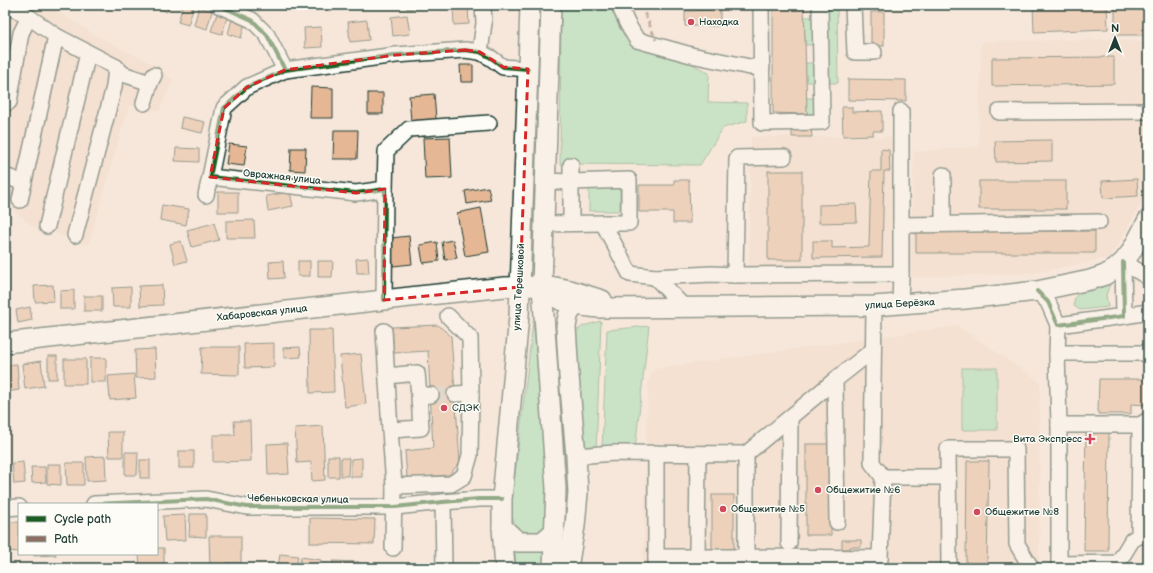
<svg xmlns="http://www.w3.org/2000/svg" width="1153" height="573" viewBox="0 0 1153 573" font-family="'Balsamiq Sans',sans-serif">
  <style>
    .built { fill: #f1d9c5 }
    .green { fill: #95dcaa; stroke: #5a8c6f }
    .building { fill: #e5b795; stroke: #1f3d34 }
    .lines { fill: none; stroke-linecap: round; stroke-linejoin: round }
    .minor-tunnel { stroke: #cbc5b9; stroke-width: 15; stroke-dasharray: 15 8; stroke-linecap: butt }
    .minor-casing { stroke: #1f3d34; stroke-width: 18 }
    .major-casing { stroke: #1f3d34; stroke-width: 22 }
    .minor { stroke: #fdfcf7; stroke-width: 15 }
    .major { stroke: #fdfcf7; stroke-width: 19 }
    .quiet { stroke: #8d6e63; stroke-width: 3; stroke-dasharray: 6 3; stroke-linecap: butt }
    .cycleway-casing { stroke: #fdfcf7; stroke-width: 6 }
    .cycleway { stroke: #1b5e20; stroke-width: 4 }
    .marked { fill: none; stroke: #d62828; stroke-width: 3; stroke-dasharray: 8 5; stroke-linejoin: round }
    .poi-dot { fill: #d1495b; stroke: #fdfcf7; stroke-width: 1.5 }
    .labels { text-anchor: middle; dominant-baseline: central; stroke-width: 3; stroke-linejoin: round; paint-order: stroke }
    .poi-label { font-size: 10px; fill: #1f3d34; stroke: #fdfcf7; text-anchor: start }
    .street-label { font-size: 10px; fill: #1f3d34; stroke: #fdfcf7 }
  </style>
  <rect width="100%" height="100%" fill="#f6e7da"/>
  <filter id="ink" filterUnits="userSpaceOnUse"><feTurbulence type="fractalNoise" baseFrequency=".025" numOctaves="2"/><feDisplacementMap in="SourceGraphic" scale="8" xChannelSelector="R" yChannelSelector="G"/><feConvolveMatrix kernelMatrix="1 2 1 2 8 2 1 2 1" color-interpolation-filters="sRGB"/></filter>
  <g filter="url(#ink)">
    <g class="built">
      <path d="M5,5H48L95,35L154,65L173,80L159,111L129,105L88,245L31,225L11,208L5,197Z"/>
      <path d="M1110,39L1148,43V188L1146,194L1116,248L1109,258L1032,273L911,277L910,256L914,152L979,147L981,42Z"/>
      <path d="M751,137H893L891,265L749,267Z"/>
      <path d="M958,326L1040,382L1039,568H643L648,384L654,369Z"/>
    </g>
    <g class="green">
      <path d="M561,5H610L621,30L638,47L681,58L709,73L708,102L747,103V121L723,128L700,165L560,164Z"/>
      <path d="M827,5H837L838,83H828Z"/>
      <path d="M804,17H816V45H805Z"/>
      <rect x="805" y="63" width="12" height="19"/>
      <path d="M806,98H817L818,117H807Z"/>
      <rect x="589" y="187" width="31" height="24"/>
      <path d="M1110,284L1106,295L1108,307L1080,310L1074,306V300L1078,293Z"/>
      <path d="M601,321L596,453L582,450L574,333L583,326Z"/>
      <path d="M533,322L551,491L548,526C546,528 544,531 541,532C533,537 518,530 514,522C510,515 513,498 513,491Z"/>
      <path d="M649,326L635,449H602L607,330Z"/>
      <path d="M557,341L574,478L569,503L568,480L559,402L555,347Z"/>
      <rect x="962" y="368" width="35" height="62"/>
      <path d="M515,550L530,552L546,551L544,568H516Z"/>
    </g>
    <g class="building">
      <path d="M154,5H171L167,12L153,6Z"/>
      <path d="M183,5H190L194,6L188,25L178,22Z"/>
      <path d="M407,5H427V6L407,9Z"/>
      <path d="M468,5L469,24L454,25L453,6Z"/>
      <path d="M773,5H804L807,114L773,113Z"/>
      <path d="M1033,5H1107L1108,29L1034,32Z"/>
      <rect x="1115" y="6" width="33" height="29"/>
      <path d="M199,7L212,11L207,29L194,25Z"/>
      <path d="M720,10V26H685V11Z"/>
      <rect x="871" y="12" width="13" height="34"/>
      <path d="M217,14L227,18L222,34L211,31Z"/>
      <path d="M407,15L410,34L393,36L391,17Z"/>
      <path d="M232,19L245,23L241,38L228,34Z"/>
      <path d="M367,20L369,40L350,42L348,22Z"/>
      <path d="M321,27L322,47L305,48L304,28Z"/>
      <path d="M1114,57V84L992,86V58Z"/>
      <path d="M460,65H473V82H461Z"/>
      <path d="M848,79L906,80V101L848,100Z"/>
      <path d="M311,87L333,88V118H310Z"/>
      <rect x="368" y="93" width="15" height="21"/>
      <path d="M434,94L436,119L411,121L409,96Z"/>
      <path d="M842,107H852V112L882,111V131H873V135L843,136Z"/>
      <path d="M182,117L205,122L202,133L180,128Z"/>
      <path d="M792,127H811L812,137H792Z"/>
      <path d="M334,130H358L357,159H333Z"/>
      <path d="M450,137L452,178L425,179L423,138Z"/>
      <path d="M1052,140V161L996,162L995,141Z"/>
      <path d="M229,144L247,146L244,166L226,164Z"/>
      <path d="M176,148L199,149V162L175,161Z"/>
      <path d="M291,148H306L305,171L290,170Z"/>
      <path d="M881,149L889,150L890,171H884L882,257L813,258V241H832V248L869,247L871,171H881Z"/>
      <rect x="768" y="171" width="34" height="89"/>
      <path d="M1137,179L1138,196L1103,198L1102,181Z"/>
      <path d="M674,180H689L690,223H673V212H639V185H674Z"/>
      <rect x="979" y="181" width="87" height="28"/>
      <path d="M488,187L491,200L467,204L465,191Z"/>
      <rect x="218" y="192" width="20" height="20"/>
      <path d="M290,192L293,206L268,211L266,196Z"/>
      <path d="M856,204L857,222L819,223V205Z"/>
      <path d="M162,205L189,209L186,225L160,220Z"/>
      <path d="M481,208L489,252L465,256L457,213Z"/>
      <path d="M254,220L255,238H226V221Z"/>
      <path d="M214,223L219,240L192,247L187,230Z"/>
      <path d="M1095,231V253H916V232Z"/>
      <path d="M409,236L412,264L393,266L391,238Z"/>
      <path d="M453,240L457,258L445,260L442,242Z"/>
      <path d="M181,241L187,261L175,264L170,244Z"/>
      <path d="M437,242L439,261L423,263L420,245Z"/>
      <path d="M368,258L369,273H357L356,259Z"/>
      <path d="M283,261L284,278L270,279L269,262Z"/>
      <rect x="298" y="261" width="12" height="15"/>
      <path d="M318,261H333L332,277H318Z"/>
      <path d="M53,285L54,301L35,302L34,286Z"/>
      <path d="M162,285L163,305L140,306L139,286Z"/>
      <path d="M131,287V307H113L112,288Z"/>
      <path d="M74,290V309H60V291Z"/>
      <rect x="84" y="296" width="18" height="15"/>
      <path d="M30,307L32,320L18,323L16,310Z"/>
      <path d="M5,311H8L10,321L5,322Z"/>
      <path d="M438,325L451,336L460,462L449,475L407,478L405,451L433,448L428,351L394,353L392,327Z"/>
      <path d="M309,330H332L334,392L310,393Z"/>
      <path d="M274,343V367L245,368L244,344Z"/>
      <path d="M202,347H239V375L201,374Z"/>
      <path d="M300,347L301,357L284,358L283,348Z"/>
      <path d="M155,349L156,377L136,378L135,350Z"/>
      <path d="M361,354L366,404L345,407L340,356Z"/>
      <rect x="48" y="356" width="9" height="23"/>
      <rect x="90" y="358" width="16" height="24"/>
      <rect x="64" y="359" width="22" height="25"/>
      <path d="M41,361L44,386L25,389L22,364Z"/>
      <path d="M17,364L19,390L5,392V365Z"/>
      <path d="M134,374L136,398L110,400L108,376Z"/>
      <path d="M1099,379H1148V405L1131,404V414H1098Z"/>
      <path d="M234,421H250L251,461L213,462V435H235Z"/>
      <path d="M323,426L325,480L312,481L311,462L297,463L295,428Z"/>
      <path d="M1086,431H1109L1108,551H1084Z"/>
      <path d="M108,432H123V457H109Z"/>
      <path d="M287,443L289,474L268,475L267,444Z"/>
      <rect x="806" y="444" width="25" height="91"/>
      <rect x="179" y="451" width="15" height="17"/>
      <path d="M125,452H138L137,475H125Z"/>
      <path d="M105,456L106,480L87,481L86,457Z"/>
      <rect x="328" y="456" width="11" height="21"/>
      <path d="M341,458H349L348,476H341Z"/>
      <path d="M362,458V477H351V459Z"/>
      <rect x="140" y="460" width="10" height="18"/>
      <path d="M967,461H989L987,563H966Z"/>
      <path d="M23,462L25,483L14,484L12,463Z"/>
      <path d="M66,463H84V485H67Z"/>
      <path d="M47,464H61V485L47,484Z"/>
      <path d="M31,467H45L46,482L32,483Z"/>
      <rect x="712" y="495" width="22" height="54"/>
      <path d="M190,514H206V537L189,536Z"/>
      <path d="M185,515L186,540L165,541L163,516Z"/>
      <path d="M310,518L375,519L374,544L310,543Z"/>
      <path d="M8,522H19V552L8,551Z"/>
      <path d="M209,536H241V563H227V568H210Z"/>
      <path d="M842,540H861V547H850V549H842Z"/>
      <path d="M157,548H164V568H140L139,554H157Z"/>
      <path d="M34,554H56V555L34,556Z"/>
      <path d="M280,554L298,556L296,568H278Z"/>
      <path d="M301,557L321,560L319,568H299Z"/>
      <path d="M333,561L359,562V568H333Z"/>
      <path d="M362,565L384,566V568H362Z"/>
      <rect x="667" y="566" width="67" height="2"/>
    </g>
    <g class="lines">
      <path class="minor-tunnel" d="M431,395L455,394"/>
      <defs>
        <g id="minor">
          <path d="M7,5L29,17L56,36L20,200"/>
          <path d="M218,5L252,20L267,35L285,70L247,87L224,108L210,177L356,193L385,189L384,300"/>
          <path d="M619,5L627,23L637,40L691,55L750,67H762"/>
          <path d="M761,5L762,123L822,122L820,5"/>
          <path d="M853,5L855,52H874"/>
          <path d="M56,36L116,67L123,74L150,83"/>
          <path d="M480,52L484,23L483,5"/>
          <path d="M285,70L396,55L465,50L480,52L491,58L503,67L528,69"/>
          <path d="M5,101L9,102L21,33L29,17"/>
          <path d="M144,103L150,83L154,75"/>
          <path d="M999,112L1148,111"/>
          <path d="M784,157L737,158L735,275L901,274"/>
          <path d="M5,176L24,183"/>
          <path d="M545,181L571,182L629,180V223H603L630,274L655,277L711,274L735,275"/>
          <path d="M385,189L386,151L409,129L489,123"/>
          <path d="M206,195L210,177"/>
          <path d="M571,223V165"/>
          <path d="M544,224L603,223"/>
          <path d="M943,224V175"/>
          <path d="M901,225L1099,222"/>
          <path d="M47,226L88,53"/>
          <path d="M75,235L114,87L116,67"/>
          <path d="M1123,262L1148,277"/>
          <path d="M655,277L684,307"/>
          <path d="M1037,291L1048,302L1058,325L1124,316L1123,262"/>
          <path d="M900,305L901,274V111"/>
          <path d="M874,306L872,463L883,477L880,558"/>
          <path d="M1124,316L1148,312"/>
          <path d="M1058,325L1057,353L1059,425V564L1118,563L1132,540L1139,536H1148"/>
          <path d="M384,331L390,430L394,486L393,548"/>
          <path d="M1057,353H1148"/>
          <path d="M387,376L417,373L419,396L431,395"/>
          <path d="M835,380L837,522"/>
          <path d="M455,394L471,393"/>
          <path d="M1059,425H1140L1148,420"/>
          <path d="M390,430L421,428L419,396"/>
          <path d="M698,454L697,557H746"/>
          <path d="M746,454V557L880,558L879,568"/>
          <path d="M576,456L614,453L746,454L835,380L873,350"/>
          <path d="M883,477H948"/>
          <path d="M394,486L451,484L464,476L470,455L471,393L470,338L448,316"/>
          <path d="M443,502L444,568"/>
          <path d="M94,504L206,499L247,507H395L443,502L479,499H502"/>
          <path d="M5,508L19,507"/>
          <path d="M1139,536L1140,425"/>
          <path d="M789,543L790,418"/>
          <path d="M656,557H697"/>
          <path d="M656,568V453"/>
          <path d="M949,568L948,449H1016L1017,544L1030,566V568"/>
        </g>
        <g id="major">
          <path d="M551,5L542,286L556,489L553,568"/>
          <path d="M542,286C563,306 572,305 600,308L874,306L965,299L1037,291L1090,280L1105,275L1115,269L1123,262L1131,252L1148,220"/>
          <path d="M5,343L419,296L505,287L542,286L555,287L570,290L602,300"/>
          <path d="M502,527L518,542H542L555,531"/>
          <path d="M505,568L502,527V499L519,316L528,69L530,5"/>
          <path d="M568,568L575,526L578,493L576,456L569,376L566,327L568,316L574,305"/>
        </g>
      </defs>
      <use href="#minor" class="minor-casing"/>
      <use href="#major" class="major-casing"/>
      <use href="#minor" class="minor"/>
      <use href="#major" class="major"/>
      <path class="quiet" d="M641,5L656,40"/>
      <defs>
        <g id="cycleway">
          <path d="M218,5L252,20L267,35L285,70L247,87L224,108L210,177L356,193L385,189L384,300"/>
          <path d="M285,70L396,55L465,50L480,52L491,58L503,67L528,69"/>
          <path d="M1037,291L1048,302L1058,325L1124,316L1123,262"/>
          <path d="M94,504L206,499L247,507H395L443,502L479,499H502"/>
        </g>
      </defs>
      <use href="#cycleway" class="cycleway-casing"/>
      <use href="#cycleway" class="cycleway"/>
    </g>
  </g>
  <path d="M0 0H1153V573H0ZM465,50L480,52L503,67L528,69L520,287L384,300L385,189L356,193L210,177L224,108L247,87L285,70L396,55Z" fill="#f6e7da" fill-opacity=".55" fill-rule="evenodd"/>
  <path class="marked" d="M465,50L480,52L503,67L528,69L520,287L384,300L385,189L356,193L210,177L224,108L247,87L285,70L396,55Z"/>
  <g class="poi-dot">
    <circle cx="691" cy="22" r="4"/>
    <circle cx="444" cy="408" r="4"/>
    <path d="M1088 433h4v4h4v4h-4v4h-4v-4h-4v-4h4z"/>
    <circle cx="818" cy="490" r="4"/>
    <circle cx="723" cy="509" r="4"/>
    <circle cx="977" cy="512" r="4"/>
  </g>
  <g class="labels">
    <g class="poi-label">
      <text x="699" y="22">Находка</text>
      <text x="452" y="408">СДЭК</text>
      <text x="1082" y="439" text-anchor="end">Вита Экспресс</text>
      <text x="826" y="490">Общежитие №6</text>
      <text x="731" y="509">Общежитие №5</text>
      <text x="985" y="512">Общежитие №8</text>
    </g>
    <g class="street-label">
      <text transform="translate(282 177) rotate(6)">Овражная улица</text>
      <text transform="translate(519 287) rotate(-87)">улица Терешковой</text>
      <text transform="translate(900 304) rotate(-3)">улица Берёзка</text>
      <text transform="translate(262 313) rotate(-6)">Хабаровская улица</text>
      <text transform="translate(298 499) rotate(1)">Чебеньковская улица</text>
    </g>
  </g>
  <rect width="1153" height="573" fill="none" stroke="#fdfcf7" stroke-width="20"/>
  <rect x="10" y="10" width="1133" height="553" fill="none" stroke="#1f3d34" stroke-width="1.5" filter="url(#ink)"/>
  <rect x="18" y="503" width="140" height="52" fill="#fdfcf7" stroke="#a4b0a9"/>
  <rect x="26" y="516" width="20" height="6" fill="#1b5e20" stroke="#a4b0a9"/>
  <text x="54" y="523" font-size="12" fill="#1f3d34">Cycle path</text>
  <rect x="26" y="536" width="20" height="6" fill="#8d6e63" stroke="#a4b0a9"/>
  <text x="54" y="543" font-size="12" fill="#1f3d34">Path</text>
  <g transform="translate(1115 38)" stroke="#fdfcf7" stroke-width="3" paint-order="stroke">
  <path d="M0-3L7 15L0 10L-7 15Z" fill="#1f3d34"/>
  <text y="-6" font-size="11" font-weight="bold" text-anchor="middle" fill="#1f3d34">N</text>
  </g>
</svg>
